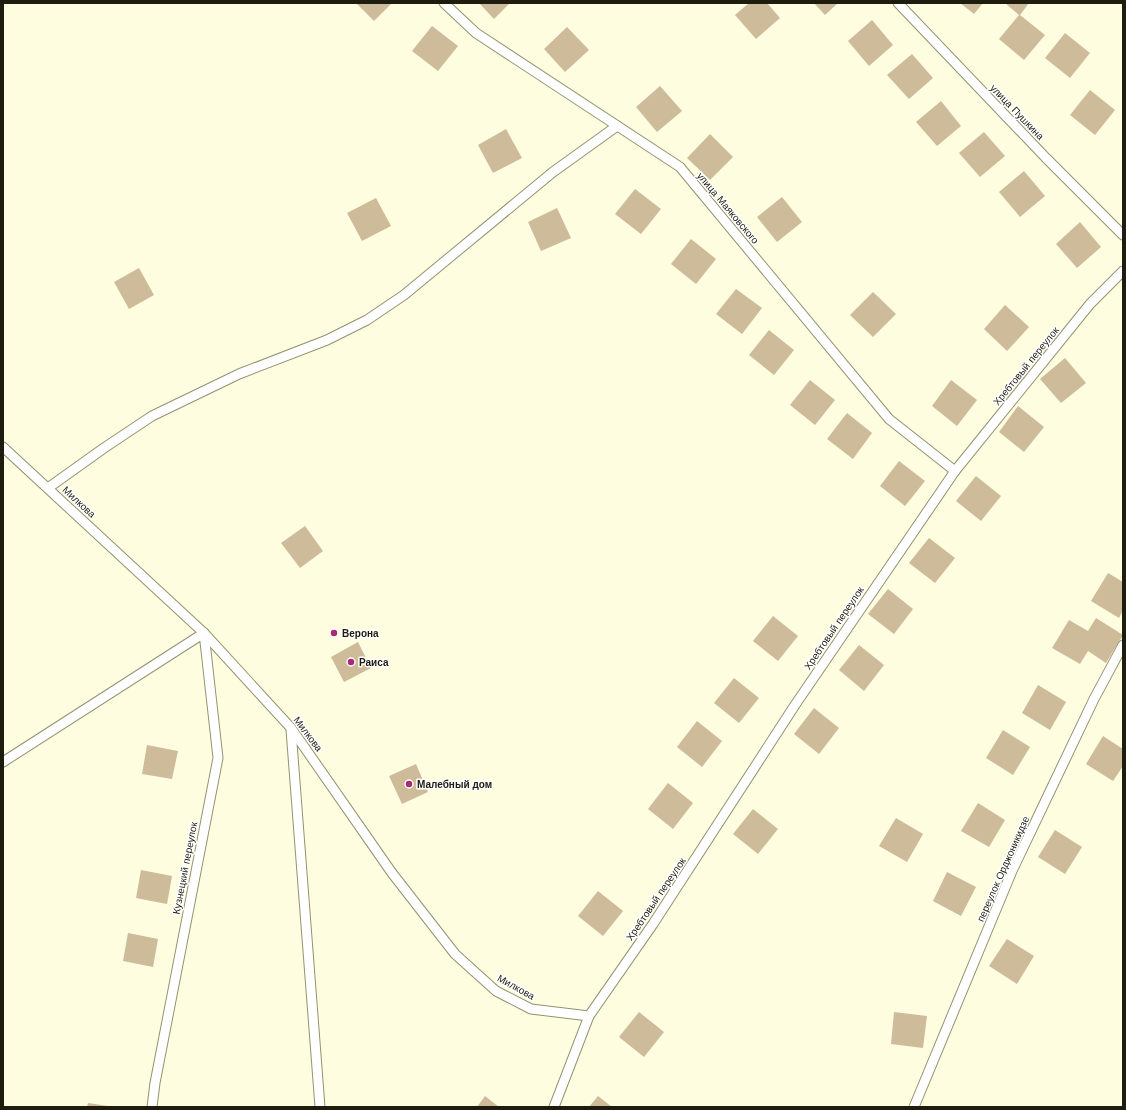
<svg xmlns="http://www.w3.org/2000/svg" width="1126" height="1110" viewBox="0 0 1126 1110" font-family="'Work Sans',sans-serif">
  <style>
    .building { fill: #cdbb9a }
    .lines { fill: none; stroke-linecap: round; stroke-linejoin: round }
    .lane-casing { stroke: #949271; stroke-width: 11 }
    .lane { stroke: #fff; stroke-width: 9 }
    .poi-dot { fill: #ab2873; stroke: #fff; stroke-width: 1.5 }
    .labels { text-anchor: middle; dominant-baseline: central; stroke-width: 3; stroke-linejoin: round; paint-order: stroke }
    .street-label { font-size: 10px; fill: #1d1c0f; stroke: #fff }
    .poi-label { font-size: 10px; font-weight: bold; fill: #1d1c0f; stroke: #fff; text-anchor: start }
  </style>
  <rect width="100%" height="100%" fill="#fefde0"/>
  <g class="building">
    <path d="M356,3H392L374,21Z"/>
    <path d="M479,3H510L494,19Z"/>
    <path d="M749,3H767L780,18L756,39L735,15Z"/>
    <path d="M814,3H838L825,15Z"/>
    <path d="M960,3H983L974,14Z"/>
    <path d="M1005,3H1029L1020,15L1045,35L1024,60L999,39L1019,15Z"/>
    <path d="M872,20L893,45L869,66L848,41Z"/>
    <path d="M432,26L458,46L438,71L412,51Z"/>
    <path d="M567,27L589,50L565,72L544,49Z"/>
    <path d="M1065,33L1090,53L1070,78L1045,58Z"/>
    <path d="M912,54L933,78L909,99L887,75Z"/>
    <path d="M660,86L682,111L657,132L636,107Z"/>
    <path d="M1090,90L1115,110L1095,135L1070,115Z"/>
    <path d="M941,101L961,126L937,146L916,122Z"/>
    <path d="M506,129L522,158L493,173L478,145Z"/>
    <path d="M984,132L1005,156L980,177L959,153Z"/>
    <path d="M710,134L733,157L710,180L687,158Z"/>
    <path d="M1024,171L1045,196L1020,217L999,192Z"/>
    <path d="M635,189L661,209L641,234L615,214Z"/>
    <path d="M782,197L802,222L777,242L757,217Z"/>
    <path d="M376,198L391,226L362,241L347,213Z"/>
    <path d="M557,208L571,238L541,251L528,222Z"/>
    <path d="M1080,222L1101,247L1077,268L1056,244Z"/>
    <path d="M691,239L716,259L696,284L671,264Z"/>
    <path d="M139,268L154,295L129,309L114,282Z"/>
    <path d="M736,289L762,308L742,334L716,314Z"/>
    <path d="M873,292L896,314L873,337L850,315Z"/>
    <path d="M1005,305L1029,327L1007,351L984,329Z"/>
    <path d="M769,330L794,350L774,375L749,355Z"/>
    <path d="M1065,358L1086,383L1061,403L1040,379Z"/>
    <path d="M810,380L835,400L815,425L790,405Z"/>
    <path d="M951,380L977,400L957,426L932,406Z"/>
    <path d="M1018,406L1044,427L1024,452L999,432Z"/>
    <path d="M847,413L872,433L853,459L827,439Z"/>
    <path d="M899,461L925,481L905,506L880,486Z"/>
    <path d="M976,476L1001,496L981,521L956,501Z"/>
    <path d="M305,526L323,551L300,568L281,543Z"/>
    <path d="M929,538L955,558L935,583L909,563Z"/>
    <path d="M1108,573L1123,582V610L1119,618L1091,601Z"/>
    <path d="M888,589L913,609L894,634L868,614Z"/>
    <path d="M773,616L798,636L778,661L753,641Z"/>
    <path d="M1096,618L1123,635L1106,663L1088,651L1080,664L1052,648L1069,620L1088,631Z"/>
    <path d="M358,642L371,668L344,682L331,657Z"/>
    <path d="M859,645L884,665L864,691L839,670Z"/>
    <path d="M734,678L759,698L739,723L714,703Z"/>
    <path d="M1038,685L1066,702L1050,730L1022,713Z"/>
    <path d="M814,708L839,728L819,754L794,734Z"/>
    <path d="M697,721L722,741L702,767L677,747Z"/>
    <path d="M1003,730L1030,747L1013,775L986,758Z"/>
    <path d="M1103,736L1123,749V766L1113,781L1086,764Z"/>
    <path d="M147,745L178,751L172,779L142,774Z"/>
    <path d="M416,764L428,792L402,804L389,776Z"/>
    <path d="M668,783L693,803L673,829L648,809Z"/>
    <path d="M978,803L1005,820L989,847L961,831Z"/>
    <path d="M753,809L778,829L758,854L733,834Z"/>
    <path d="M896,818L923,834L907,862L879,846Z"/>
    <path d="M1055,830L1082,847L1065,874L1038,857Z"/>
    <path d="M141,870L172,876L167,904L136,898Z"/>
    <path d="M947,872L976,887L961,916L933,901Z"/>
    <path d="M598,891L623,911L603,936L578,916Z"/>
    <path d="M128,933L158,939L153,967L123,961Z"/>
    <path d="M1007,939L1034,956L1017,984L989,966Z"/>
    <path d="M639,1012L664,1032L644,1057L619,1037Z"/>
    <path d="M894,1012L927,1016L923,1048L891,1044Z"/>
    <path d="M485,1096L499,1107H477Z"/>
    <path d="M598,1096L612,1107H589Z"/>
    <path d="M88,1103L108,1106V1107H87Z"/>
  </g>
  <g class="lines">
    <defs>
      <g id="lane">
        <path d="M444,3L476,33L680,167L889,419L955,471"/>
        <path d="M898,3L1046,158L1123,235"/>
        <path d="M3,447L204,633L291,728L392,873L455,954L496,991L531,1009L589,1016"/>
        <path d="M48,488L104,448L152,416L239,374L327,340L367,320L404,295L553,172L617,126"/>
        <path d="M291,730L320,1107"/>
        <path d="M3,762L204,633L218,758L155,1083L152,1107"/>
        <path d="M554,1107L589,1016L653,924L795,705L955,471L1090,304L1123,271"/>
        <path d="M914,1107L1012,871L1094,699L1123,645"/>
      </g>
    </defs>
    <use href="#lane" class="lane-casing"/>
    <use href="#lane" class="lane"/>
  </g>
  <g class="poi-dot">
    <circle cx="334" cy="633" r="4"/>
    <circle cx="351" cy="662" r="4"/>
    <circle cx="409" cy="784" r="4"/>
  </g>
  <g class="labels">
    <g class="street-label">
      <text transform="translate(1017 112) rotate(46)">улица Пушкина</text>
      <text transform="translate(728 208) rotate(50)">улица Маяковского</text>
      <text transform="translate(1026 366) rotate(-51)">Хребтовый переулок</text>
      <text transform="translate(79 502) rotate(43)">Милкова</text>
      <text transform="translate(834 628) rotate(-56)">Хребтовый переулок</text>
      <text transform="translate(308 734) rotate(53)">Милкова</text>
      <text transform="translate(185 868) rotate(-79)">Кузнецкий переулок</text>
      <text transform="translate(1003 869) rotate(-66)">переулок Орджоникидзе</text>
      <text transform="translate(656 899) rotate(-56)">Хребтовый переулок</text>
      <text transform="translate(516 987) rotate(29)">Милкова</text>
    </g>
    <g class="poi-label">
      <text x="342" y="633">Верона</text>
      <text x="359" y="662">Раиса</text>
      <text x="417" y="784">Малебный дом</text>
    </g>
  </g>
  <rect width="1126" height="1110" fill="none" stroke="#1d1c0f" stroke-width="8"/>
</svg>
